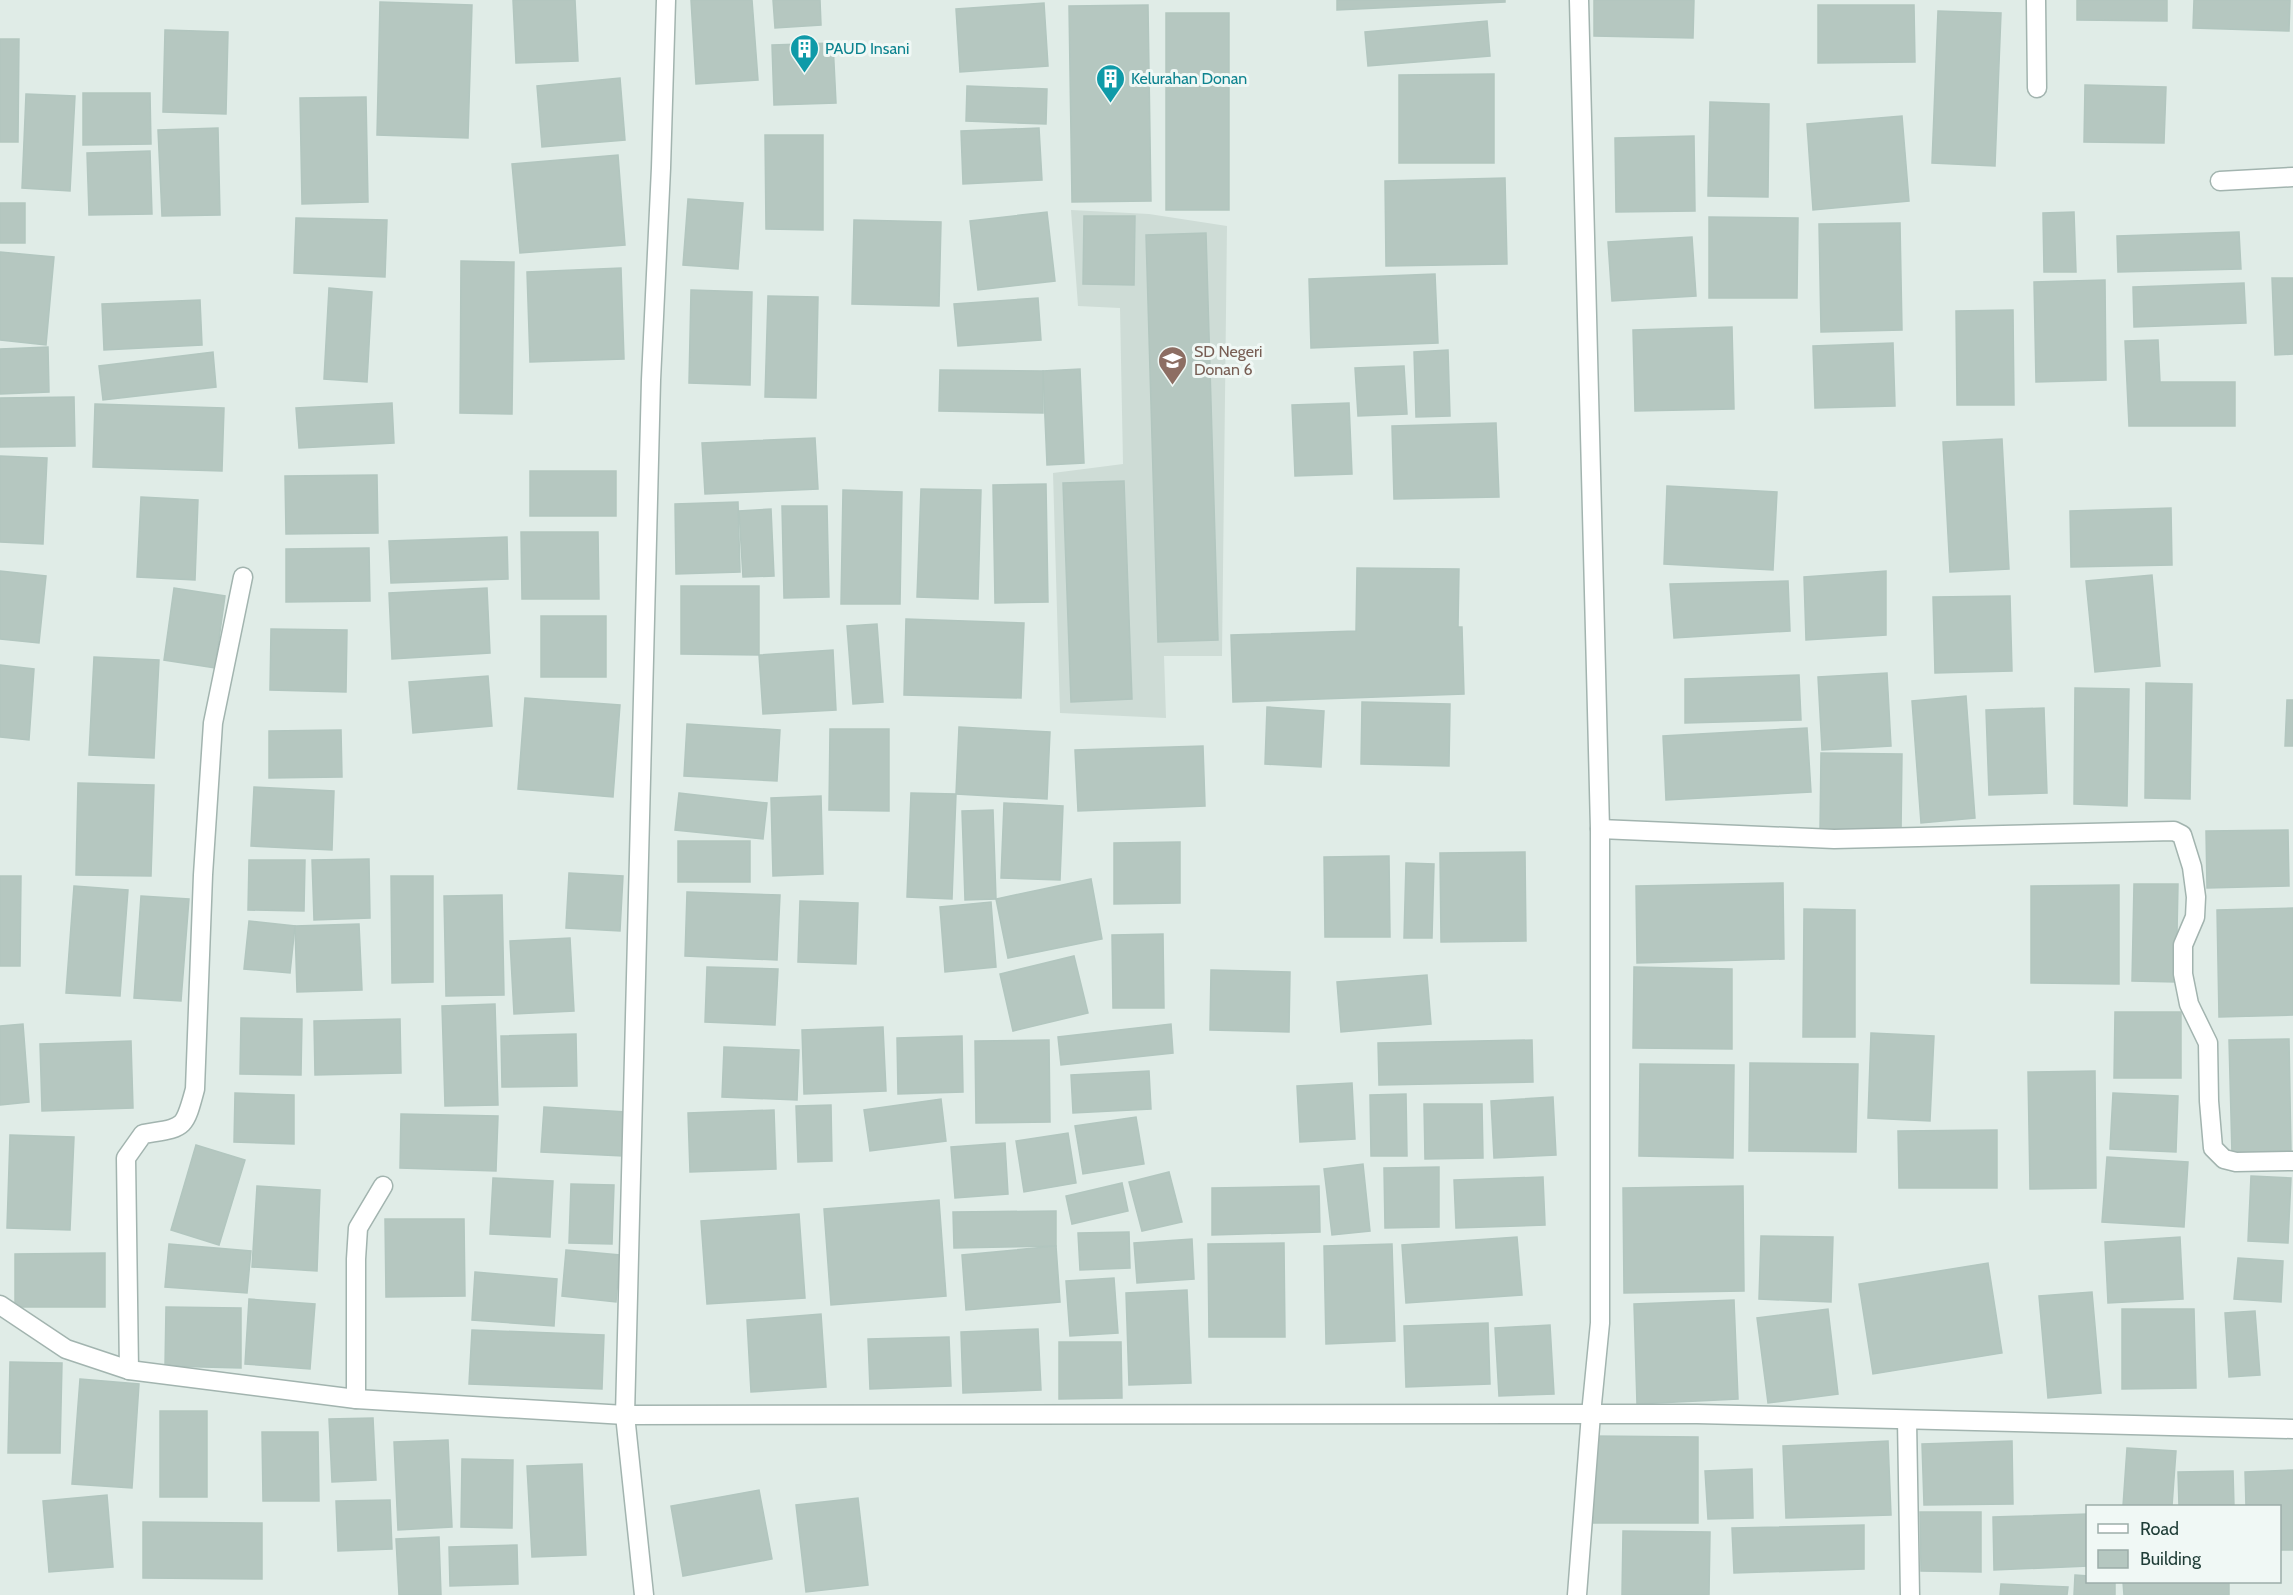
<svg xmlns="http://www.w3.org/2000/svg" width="2293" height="1595" viewBox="0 0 2293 1595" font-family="Cabin,sans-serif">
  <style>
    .built { fill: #cedcd6 }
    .building { fill: #b5c7c0; stroke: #b2c6bf; stroke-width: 1.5 }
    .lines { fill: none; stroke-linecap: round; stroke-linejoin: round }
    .service-casing { stroke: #a2b4af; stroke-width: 21 }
    .minor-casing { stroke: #a2b4af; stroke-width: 21 }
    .service { stroke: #fff; stroke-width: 18 }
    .minor { stroke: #fff; stroke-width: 18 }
    .labels { text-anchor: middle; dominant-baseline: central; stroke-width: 6; stroke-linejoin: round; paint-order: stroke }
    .culture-label { font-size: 16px; fill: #0d838f; stroke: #f0f8f5; text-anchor: start }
    .education-label { font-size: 16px; fill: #785e54; stroke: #f0f8f5; text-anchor: start }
  </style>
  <rect width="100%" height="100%" fill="#e0ece7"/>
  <path class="built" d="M1071,210L1149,214L1227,226L1222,656H1164L1166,718L1060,713L1053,473L1123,464L1120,308L1078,306Z"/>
  <g class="building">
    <path d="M513,0H575L578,61L516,63Z"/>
    <path d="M691,0H752L758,80L696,84Z"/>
    <path d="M773,0H820L821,25L775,28Z"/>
    <path d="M1337,0H1505V2L1337,10Z"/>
    <path d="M1594,0H1694L1693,38L1594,36Z"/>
    <path d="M2077,0H2167V21L2077,20Z"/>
    <path d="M2194,0H2290L2289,31L2193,28Z"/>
    <path d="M380,2L472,5L468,138L377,135Z"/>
    <path d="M1044,3L1048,66L960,72L956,9Z"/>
    <path d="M1148,5L1151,201L1072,202L1069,6Z"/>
    <path d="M1818,5H1914L1915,62L1818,63Z"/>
    <path d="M1938,11L2001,13L1995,166L1932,163Z"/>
    <rect x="1166" y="13" width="63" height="197"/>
    <path d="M1487,21L1490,56L1368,66L1365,32Z"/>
    <path d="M165,30L228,32L226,114L163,112Z"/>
    <path d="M0,39H19L18,142H0Z"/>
    <path d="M833,43L836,103L774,105L772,45Z"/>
    <path d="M1494,74V163H1399V75Z"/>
    <path d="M620,78L625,140L542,147L537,86Z"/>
    <path d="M2085,85L2166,87L2164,143L2084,142Z"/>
    <path d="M967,86L1047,89L1046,124L966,121Z"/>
    <path d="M83,93H150L151,144L83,145Z"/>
    <path d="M26,94L75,96L70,191L22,188Z"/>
    <path d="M366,97L368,202L302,204L300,98Z"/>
    <path d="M1710,102L1769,104L1768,197L1708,196Z"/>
    <path d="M1902,116L1909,201L1813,210L1807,124Z"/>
    <path d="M218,128L220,215L162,216L158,130Z"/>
    <path d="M1039,128L1042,180L963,184L961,131Z"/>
    <path d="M765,135H823V230L766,229Z"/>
    <path d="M1694,136L1695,211L1616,212L1615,138Z"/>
    <path d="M150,151L152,214L89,215L87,153Z"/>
    <path d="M618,155L625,245L520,253L512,164Z"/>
    <path d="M1505,178L1507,264L1386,266L1385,181Z"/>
    <path d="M688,199L743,203L738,269L683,265Z"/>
    <rect x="0" y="203" width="25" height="40"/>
    <path d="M1047,212L1055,281L978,290L970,221Z"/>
    <path d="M2074,212L2076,272H2044L2043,213Z"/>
    <path d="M1084,216H1135L1134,285L1083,284Z"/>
    <path d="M1709,217L1798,218L1797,298H1709Z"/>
    <path d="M296,218L387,220L385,277L294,273Z"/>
    <path d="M854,220L941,222L939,306L852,304Z"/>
    <path d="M1900,223L1902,330L1821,332L1819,224Z"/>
    <path d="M2239,232L2241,269L2118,272L2117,236Z"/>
    <path d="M1206,233L1218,640L1158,642L1146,235Z"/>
    <path d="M1692,237L1696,296L1612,301L1608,242Z"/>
    <path d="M0,252L54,257L46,345L0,340Z"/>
    <path d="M461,261L514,262L512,414L460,413Z"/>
    <path d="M621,268L624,359L530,362L527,272Z"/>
    <path d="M1435,274L1438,343L1311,348L1309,279Z"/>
    <path d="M2272,278H2293V354L2275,355Z"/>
    <path d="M2105,280L2106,380L2036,382L2034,282Z"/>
    <path d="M2244,283L2246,323L2134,327L2133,287Z"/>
    <path d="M329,288L372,292L367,382L324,379Z"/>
    <path d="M691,290L752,292L750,385L689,383Z"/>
    <path d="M768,296L818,297L816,398L765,397Z"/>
    <path d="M1038,298L1041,340L958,346L954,304Z"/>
    <path d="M200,300L202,345L104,350L102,304Z"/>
    <path d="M2013,310L2014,405H1957L1956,311Z"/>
    <path d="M1732,327L1734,409L1635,411L1633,330Z"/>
    <path d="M2158,340L2160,382H2235V426H2129L2125,341Z"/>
    <path d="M1893,343L1895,406L1815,408L1813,346Z"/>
    <path d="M48,347L49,392L0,394V349Z"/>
    <path d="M1448,350L1450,416L1416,417L1414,352Z"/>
    <path d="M213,352L216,387L103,400L99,366Z"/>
    <path d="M1404,366L1407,414L1358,416L1355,368Z"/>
    <path d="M1080,369L1084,463L1047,465L1043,371Z"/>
    <path d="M940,370L1043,371V413L939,411Z"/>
    <path d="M74,397L75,446L0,447V398Z"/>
    <path d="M392,403L394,443L299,448L296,408Z"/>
    <path d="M1349,403L1352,474L1295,476L1292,405Z"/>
    <path d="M95,404L224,408L222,471L93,467Z"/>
    <path d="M1496,423L1499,497L1394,499L1392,426Z"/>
    <path d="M815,438L818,489L705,494L702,443Z"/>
    <path d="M2002,439L2009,569L1950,572L1943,442Z"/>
    <path d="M0,456L47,458L43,544L0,542Z"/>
    <rect x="530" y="471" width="86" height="45"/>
    <path d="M377,475L378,533L286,534L285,476Z"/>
    <path d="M1124,481L1132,699L1071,702L1063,483Z"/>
    <path d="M1046,484L1048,602L995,603L993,485Z"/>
    <path d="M1667,486L1777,492L1773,570L1664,564Z"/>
    <path d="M921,489L981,490L978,599L917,597Z"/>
    <path d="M843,490L902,492L900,604H841Z"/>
    <path d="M141,497L198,500L195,580L137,577Z"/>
    <path d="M738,502L740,572L676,574L675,504Z"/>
    <path d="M782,506H827L829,597L784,598Z"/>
    <path d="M2171,508L2172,565L2071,567L2070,511Z"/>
    <path d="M771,509L774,576L743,577L739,511Z"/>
    <path d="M521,532H598L599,599H522Z"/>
    <path d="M507,537L508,579L391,583L389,541Z"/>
    <path d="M369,548L370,601L286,602V549Z"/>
    <path d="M1357,568L1459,569L1458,627H1462L1464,694L1233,702L1231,635L1356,631Z"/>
    <path d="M0,571L46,576L39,643L0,639Z"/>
    <path d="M1886,571V635L1806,640L1804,577Z"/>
    <path d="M2152,575L2160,666L2095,672L2086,581Z"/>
    <path d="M1788,581L1790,631L1674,638L1670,584Z"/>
    <path d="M681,586H759V655L681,654Z"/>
    <path d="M174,588L225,596L215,668L164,660Z"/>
    <path d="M487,588L490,653L392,659L389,593Z"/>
    <path d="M2010,596L2012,671L1935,673L1933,597Z"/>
    <rect x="541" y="616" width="65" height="61"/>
    <path d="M906,619L1024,623L1021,698L904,695Z"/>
    <path d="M877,624L883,702L853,704L847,626Z"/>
    <path d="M271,629L347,630L346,692L270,690Z"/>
    <path d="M833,650L836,710L763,714L759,655Z"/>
    <path d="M94,657L159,660L154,758L89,755Z"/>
    <path d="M0,665L34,669L29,740L0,737Z"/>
    <path d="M1887,673L1891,746L1822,750L1818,677Z"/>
    <path d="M1799,675L1801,720L1685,723V679Z"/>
    <path d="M488,676L492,726L413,733L409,682Z"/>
    <path d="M2146,683L2192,684L2190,799L2145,798Z"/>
    <path d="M2075,688L2129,689L2127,806L2074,804Z"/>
    <path d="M1966,696L1975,818L1921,823L1912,701Z"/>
    <path d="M525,698L620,705L613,797L518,789Z"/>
    <path d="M2287,700H2293V746H2285Z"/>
    <path d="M1362,702L1450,704L1449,766L1361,764Z"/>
    <path d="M1267,707L1324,711L1321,767L1265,764Z"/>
    <path d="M2044,708L2047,793L1989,795L1986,710Z"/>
    <path d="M687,724L780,730L777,781L684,776Z"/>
    <path d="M959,727L1050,732L1047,799L956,794Z"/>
    <path d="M1807,728L1811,792L1666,800L1663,736Z"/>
    <path d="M830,729H889V811L829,810Z"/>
    <path d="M341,730L342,777L269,778V731Z"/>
    <path d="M1203,746L1205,806L1078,811L1075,750Z"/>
    <path d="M1821,753L1902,754L1901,833L1820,832Z"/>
    <path d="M78,783L154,785L151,876L76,875Z"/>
    <path d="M254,787L334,791L332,850L251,846Z"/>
    <path d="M679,793L767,803L763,839L675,830Z"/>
    <path d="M911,793L956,794L952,899L907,897Z"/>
    <path d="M821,796L823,874L773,876L771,798Z"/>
    <path d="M1004,803L1063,806L1060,880L1001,878Z"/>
    <path d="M993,810L996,899L965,900L962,811Z"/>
    <path d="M2288,830L2289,886L2207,888L2206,831Z"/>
    <rect x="678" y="841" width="72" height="41"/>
    <path d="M1180,842V903L1114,904V843Z"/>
    <path d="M1525,852L1526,941L1441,942L1440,853Z"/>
    <path d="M1389,856L1390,937H1325L1324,857Z"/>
    <path d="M369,859L370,918L314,920L312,860Z"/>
    <path d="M249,860H305L304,911L248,910Z"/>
    <path d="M1406,863L1434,864L1432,938H1404Z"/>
    <path d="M569,873L623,876L620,931L566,928Z"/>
    <path d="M0,876H21L20,966H0Z"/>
    <path d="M391,876H433V982L392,983Z"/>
    <path d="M1091,879L1102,939L1008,958L996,899Z"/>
    <path d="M1783,883L1784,959L1637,963L1636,886Z"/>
    <path d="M2134,884H2178L2176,982L2132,981Z"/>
    <path d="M2119,885V984L2031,983V886Z"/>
    <path d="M74,886L128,890L120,996L66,993Z"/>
    <path d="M687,892L780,895L777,960L685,956Z"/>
    <path d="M502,895L504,995L446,996L444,896Z"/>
    <path d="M141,896L189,899L181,1001L134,998Z"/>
    <path d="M800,901L858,903L856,964L798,962Z"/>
    <path d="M991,902L996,967L945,972L940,907Z"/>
    <path d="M2293,908V1015L2219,1017L2217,910Z"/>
    <path d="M1804,909L1855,910V1037H1803Z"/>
    <path d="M249,921L295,926L290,973L244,969Z"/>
    <path d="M359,924L362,990L297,992L295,926Z"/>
    <path d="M1163,934L1164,1008H1113L1112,935Z"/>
    <path d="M570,938L574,1011L514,1014L510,941Z"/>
    <path d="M1074,956L1088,1013L1013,1031L1000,974Z"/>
    <path d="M707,967L778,969L775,1025L705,1022Z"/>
    <path d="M1634,967L1732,969V1049L1633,1048Z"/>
    <path d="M1211,970L1290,972L1289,1032L1210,1030Z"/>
    <path d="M1427,975L1431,1024L1341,1032L1337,982Z"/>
    <path d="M495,1004L498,1105L445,1106L442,1006Z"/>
    <path d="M2115,1012H2181V1078H2114Z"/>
    <path d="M241,1018L302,1019L301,1075L240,1074Z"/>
    <path d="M400,1019L401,1073L315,1075L314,1021Z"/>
    <path d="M23,1024L29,1102L0,1105V1026Z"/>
    <path d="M1171,1024L1173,1053L1061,1065L1058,1037Z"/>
    <path d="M883,1027L886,1091L804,1094L802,1030Z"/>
    <path d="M1871,1033L1934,1036L1930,1121L1868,1118Z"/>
    <path d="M576,1034L577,1086L502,1087L501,1036Z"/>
    <path d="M962,1036L963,1092L898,1094L897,1038Z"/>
    <path d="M2289,1039L2291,1153L2232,1155L2229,1040Z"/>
    <path d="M1049,1040L1050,1122L976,1123L975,1041Z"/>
    <path d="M1532,1040L1533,1082L1379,1085L1378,1043Z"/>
    <path d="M131,1041L133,1108L42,1111L40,1044Z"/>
    <path d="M724,1047L799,1050L797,1100L722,1097Z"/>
    <path d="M1750,1063L1858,1064L1856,1152L1749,1151Z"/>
    <path d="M1640,1064L1734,1065L1733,1158L1639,1156Z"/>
    <path d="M1149,1071L1151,1109L1073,1113L1071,1075Z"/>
    <path d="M2095,1071L2096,1188L2030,1189L2028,1072Z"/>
    <path d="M1352,1083L1355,1139L1300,1142L1297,1086Z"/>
    <path d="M235,1093L294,1095V1144L234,1142Z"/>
    <path d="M2113,1093L2178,1096L2176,1152L2110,1149Z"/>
    <path d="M1406,1094L1407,1156H1371L1370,1095Z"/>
    <path d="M1553,1097L1556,1155L1494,1158L1491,1101Z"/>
    <path d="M941,1099L946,1141L870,1151L864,1110Z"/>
    <path d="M1424,1104H1482L1483,1158L1425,1159Z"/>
    <path d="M831,1105L832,1161L798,1162L796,1106Z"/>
    <path d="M544,1107L626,1112L623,1156L541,1152Z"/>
    <path d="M774,1110L776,1169L690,1172L688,1113Z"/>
    <path d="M401,1114L498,1116L496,1171L400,1168Z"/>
    <path d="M1136,1117L1144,1164L1083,1174L1075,1126Z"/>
    <path d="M1997,1130V1188H1899L1898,1131Z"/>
    <path d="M1068,1133L1076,1183L1024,1192L1016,1141Z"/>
    <path d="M10,1135L74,1137L70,1230L7,1228Z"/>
    <path d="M1005,1143L1008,1194L955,1198L951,1147Z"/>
    <path d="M196,1145L245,1160L219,1245L171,1230Z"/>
    <path d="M2107,1157L2188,1162L2184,1227L2102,1222Z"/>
    <path d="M1363,1164L1370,1231L1332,1235L1324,1169Z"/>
    <path d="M1439,1167V1227L1385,1228L1384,1168Z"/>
    <path d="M1169,1172L1182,1222L1142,1231L1129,1182Z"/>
    <path d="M2251,1176L2291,1178L2288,1243L2248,1241Z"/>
    <path d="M1543,1177L1545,1225L1456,1228L1454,1180Z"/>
    <path d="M493,1178L553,1181L550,1237L490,1234Z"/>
    <path d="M1122,1183L1128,1211L1072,1224L1066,1196Z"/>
    <path d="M571,1184L614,1185L612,1244L569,1243Z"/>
    <path d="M257,1186L320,1190L317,1271L252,1267Z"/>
    <path d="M1319,1186L1320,1232L1212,1235V1188Z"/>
    <path d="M1743,1186L1744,1291L1624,1293L1623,1188Z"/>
    <path d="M939,1200L946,1296L831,1305L824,1209Z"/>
    <path d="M1056,1211V1246L954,1248L953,1212Z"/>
    <path d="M799,1214L805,1298L707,1304L701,1221Z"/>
    <path d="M385,1219H464L465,1296L386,1297Z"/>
    <path d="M1129,1232L1130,1268L1080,1270L1078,1233Z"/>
    <path d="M1761,1236L1833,1237L1831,1302L1759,1299Z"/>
    <path d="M1517,1237L1522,1295L1406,1303L1402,1245Z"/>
    <path d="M2180,1237L2183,1299L2108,1303L2105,1242Z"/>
    <path d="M1192,1239L1194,1279L1137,1283L1134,1243Z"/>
    <path d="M1284,1243L1285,1337H1209L1208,1244Z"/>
    <path d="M169,1244L251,1251L247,1293L165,1287Z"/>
    <path d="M1392,1244L1395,1341L1326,1344L1324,1246Z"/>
    <path d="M1056,1246L1060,1302L966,1310L962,1255Z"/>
    <path d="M566,1250L620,1255L616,1302L562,1296Z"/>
    <path d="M105,1253V1307H15V1254Z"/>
    <path d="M2238,1258L2283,1261L2281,1302L2234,1299Z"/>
    <path d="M1988,1263L2002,1353L1873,1374L1859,1284Z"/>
    <path d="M475,1272L557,1279L554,1326L472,1320Z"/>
    <path d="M1114,1278L1118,1333L1070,1336L1066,1281Z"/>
    <path d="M1187,1290L1191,1383L1129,1385L1126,1293Z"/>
    <path d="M2092,1292L2101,1393L2048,1398L2039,1296Z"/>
    <path d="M249,1299L315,1304L310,1369L245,1364Z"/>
    <path d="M1734,1300L1738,1399L1637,1404L1634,1304Z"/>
    <path d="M166,1307L241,1308V1368L165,1366Z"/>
    <path d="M1828,1309L1838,1394L1768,1403L1757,1318Z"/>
    <path d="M2122,1309H2194L2196,1388L2122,1389Z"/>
    <path d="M2255,1311L2260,1375L2229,1377L2225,1313Z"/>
    <path d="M821,1314L826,1387L751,1392L747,1320Z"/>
    <path d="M1488,1323L1490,1384L1406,1387L1404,1326Z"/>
    <path d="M1550,1325L1554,1394L1499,1396L1495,1328Z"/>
    <path d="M1038,1329L1041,1390L963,1393L961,1332Z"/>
    <path d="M472,1330L604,1335L602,1389L469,1384Z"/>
    <path d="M949,1337L951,1386L870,1389L868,1339Z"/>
    <path d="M1059,1342H1121L1122,1398L1059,1399Z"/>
    <path d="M10,1362L62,1363L60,1453H8Z"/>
    <path d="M80,1379L139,1384L132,1488L72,1484Z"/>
    <rect x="160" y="1411" width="47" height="86"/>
    <path d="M373,1418L376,1480L332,1482L329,1419Z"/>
    <path d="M262,1432H318L319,1501H263Z"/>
    <path d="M1592,1436L1698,1437V1523H1592Z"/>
    <path d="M448,1440L452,1527L398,1530L394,1442Z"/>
    <path d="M1888,1441L1891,1515L1786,1518L1783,1446Z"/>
    <path d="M2012,1441L2013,1504L1924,1505L1922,1444Z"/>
    <path d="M2127,1448L2176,1451L2172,1506H2123Z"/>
    <path d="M462,1459L513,1460L512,1528L461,1527Z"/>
    <path d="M582,1464L586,1555L532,1557L527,1466Z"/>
    <path d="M1752,1469L1753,1518L1708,1519L1705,1471Z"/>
    <path d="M2293,1470V1550H2280V1506H2246L2245,1472Z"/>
    <path d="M2233,1471L2234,1506H2179L2178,1472Z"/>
    <path d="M759,1490L772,1559L683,1576L671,1506Z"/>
    <path d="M107,1495L113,1567L49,1572L43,1501Z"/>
    <path d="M858,1498L868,1585L806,1592L796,1505Z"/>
    <path d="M390,1500L392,1549L338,1551L336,1501Z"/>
    <path d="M1920,1512H1981V1572L1921,1571Z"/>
    <path d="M2088,1514V1566L1994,1570L1993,1517Z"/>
    <path d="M143,1522L262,1523V1579L143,1578Z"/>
    <path d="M1864,1525V1569L1734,1573L1732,1528Z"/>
    <path d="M1623,1531L1710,1532L1709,1595H1622Z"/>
    <path d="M439,1537L441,1595H399L396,1539Z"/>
    <path d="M517,1545L518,1584L450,1586L449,1547Z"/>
    <path d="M2075,1575L2088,1576V1582H2115V1595H2074Z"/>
    <path d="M2123,1582H2229V1595H2124Z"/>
    <path d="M2001,1584L2068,1587L2067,1595H2000Z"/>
  </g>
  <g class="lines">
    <defs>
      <path id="service" d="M2036,0L2037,88"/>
      <g id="minor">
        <path d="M1579,0L1600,829V1323L1591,1414H1697L2293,1429"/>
        <path d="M2220,181L2293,177"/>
        <path d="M1600,829L1834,839L2174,831L2182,835L2192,867L2196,897L2195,917L2183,945V974L2189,1004L2208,1043L2209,1101L2213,1148L2224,1159L2236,1162L2293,1161"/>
        <path d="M0,1305L66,1349L129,1370L356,1399L625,1415L1591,1414L1577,1595"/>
        <path d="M129,1370L126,1158L143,1134C184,1127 184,1131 195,1089L203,875L213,723L243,577"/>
        <path d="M356,1399V1259L358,1228L383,1186"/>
        <path d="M1907,1420L1910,1595"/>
        <path d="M644,1595L625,1415L651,380L661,168L666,0"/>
      </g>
    </defs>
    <use href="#service" class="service-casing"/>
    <use href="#minor" class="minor-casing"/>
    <use href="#service" class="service"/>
    <use href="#minor" class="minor"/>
  </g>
  <defs>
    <symbol id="building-pin" viewBox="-11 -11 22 30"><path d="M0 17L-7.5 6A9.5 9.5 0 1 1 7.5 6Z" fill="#0f9aa8" stroke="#f0f8f5"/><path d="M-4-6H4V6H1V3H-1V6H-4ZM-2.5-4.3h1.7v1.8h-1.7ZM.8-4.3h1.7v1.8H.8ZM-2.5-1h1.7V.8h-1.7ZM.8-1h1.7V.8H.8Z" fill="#fff"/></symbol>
    <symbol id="school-pin" viewBox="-11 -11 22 30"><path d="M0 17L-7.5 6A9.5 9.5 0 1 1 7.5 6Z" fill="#8d6e63" stroke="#f0f8f5"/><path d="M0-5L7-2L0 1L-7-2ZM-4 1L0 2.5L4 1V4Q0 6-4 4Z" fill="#fff"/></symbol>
  </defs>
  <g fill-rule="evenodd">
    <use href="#building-pin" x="788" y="32" width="33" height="45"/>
    <use href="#building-pin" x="1094" y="62" width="33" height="45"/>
    <use href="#school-pin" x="1156" y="344" width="33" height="45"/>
  </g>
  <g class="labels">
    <g class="culture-label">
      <text x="825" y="48">PAUD Insani</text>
      <text x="1131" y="78">Kelurahan Donan</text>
    </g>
    <g class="education-label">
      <text x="1194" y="351">SD Negeri<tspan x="1194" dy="18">Donan 6</tspan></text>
    </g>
  </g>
  <rect x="2086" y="1505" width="195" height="78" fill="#f0f8f5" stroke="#9cada9" stroke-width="1.5"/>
  <rect x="2098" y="1524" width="30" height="9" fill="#ffffff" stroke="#9cada9" stroke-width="1.5"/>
  <text x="2140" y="1535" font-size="18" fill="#1f3d37">Road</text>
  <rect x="2098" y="1550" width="30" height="18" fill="#b5c7c0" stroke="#9cada9" stroke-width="1.5"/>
  <text x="2140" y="1565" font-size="18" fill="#1f3d37">Building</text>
</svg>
